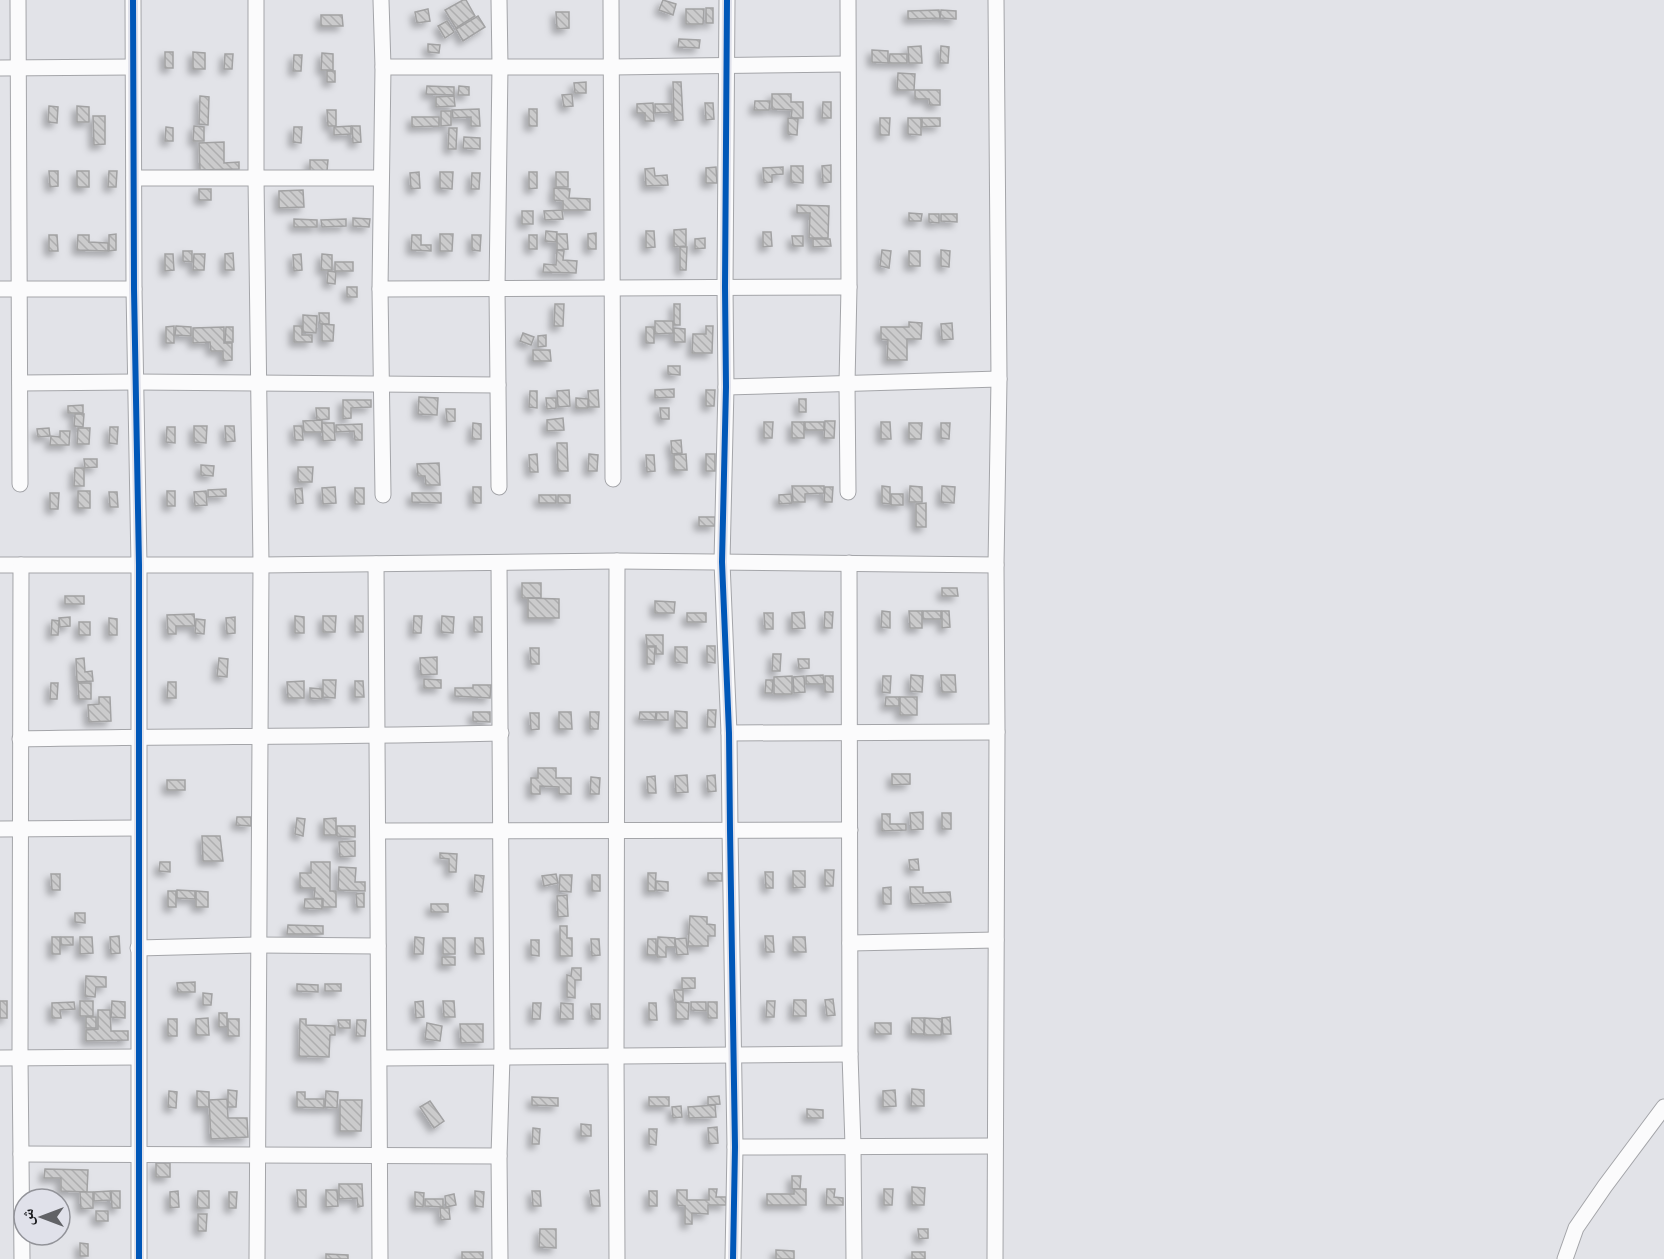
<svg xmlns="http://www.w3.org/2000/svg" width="1664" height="1259" viewBox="0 0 1664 1259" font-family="Quicksand,'Noto Naskh Arabic',sans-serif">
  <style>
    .building { fill: url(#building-back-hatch); stroke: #a2a2a3; stroke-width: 1.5; filter: url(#shadow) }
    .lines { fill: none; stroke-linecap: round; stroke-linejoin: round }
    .minor-casing { stroke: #a4a5a9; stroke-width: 17 }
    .minor { stroke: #fbfbfc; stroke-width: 15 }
    .cycleway-casing { stroke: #e0e1ea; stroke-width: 10 }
    .cycleway { stroke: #0057b8; stroke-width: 6 }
  </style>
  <defs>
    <pattern id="building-back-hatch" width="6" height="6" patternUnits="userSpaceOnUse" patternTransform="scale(1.5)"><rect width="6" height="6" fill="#cbcbcc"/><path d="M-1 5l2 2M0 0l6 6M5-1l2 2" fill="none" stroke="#aeaeaf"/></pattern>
    <filter id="shadow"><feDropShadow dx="-4.5" dy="4.5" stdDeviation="3" flood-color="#0004"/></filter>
  </defs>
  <rect width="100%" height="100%" fill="#e2e3e8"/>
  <g class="building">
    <path d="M463,0H466L475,16L456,28L445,10Z"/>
    <path d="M663,0L676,4L673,15L659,10Z"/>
    <rect x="706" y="8" width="7" height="15"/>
    <path d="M428,9L430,21L417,23L415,12Z"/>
    <path d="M686,9H704L703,24H686Z"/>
    <path d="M939,10L940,18L908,19V11Z"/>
    <path d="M941,10L956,11V19L940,18Z"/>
    <path d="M556,12H569V28L557,29Z"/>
    <path d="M321,15H342L343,26H321Z"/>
    <path d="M478,16L485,27L463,41L456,29Z"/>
    <path d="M447,21L454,32L445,38L438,26Z"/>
    <path d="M679,39L700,40L699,48L678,47Z"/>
    <path d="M428,44L440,45L439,53L428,52Z"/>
    <path d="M921,46L922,63H909L908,47Z"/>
    <path d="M941,46L949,47L948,63H940Z"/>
    <path d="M872,50L888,51V63L872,62Z"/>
    <rect x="165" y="52" width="8" height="16"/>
    <path d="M193,52L205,53V69H193Z"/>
    <path d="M322,53L333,54V70H321Z"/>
    <path d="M225,54H233L232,69H224Z"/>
    <path d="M890,54H907V63H889Z"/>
    <path d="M294,55H302L301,71H293Z"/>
    <rect x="327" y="71" width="8" height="11"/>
    <path d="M898,73L915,74L914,90H897Z"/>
    <path d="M586,82V93H575L574,83Z"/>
    <path d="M673,82H681L683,120L674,121Z"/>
    <path d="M427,86L454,87V95L426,94Z"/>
    <path d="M459,86L469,87V95H458Z"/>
    <path d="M915,90H940V105H930L929,99H915Z"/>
    <path d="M572,94L573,106L564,107L562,95Z"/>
    <path d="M772,94H791V102H803V118H791L792,110L772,109Z"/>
    <path d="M200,96L209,97L208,125L199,124Z"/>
    <path d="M454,96L455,106L436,107V97Z"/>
    <path d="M755,101H770L769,110H754Z"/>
    <path d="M823,102H831V118H822Z"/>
    <path d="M653,103L654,121H645V113H637V104Z"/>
    <path d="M705,103H713L714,119L706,120Z"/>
    <path d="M655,104H672V112L655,113Z"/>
    <path d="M49,106L58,107L57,123L48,122Z"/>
    <path d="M77,106L89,107V122H77Z"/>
    <path d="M479,109L480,126H471V117L453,118L452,110Z"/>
    <rect x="529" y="109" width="8" height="17"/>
    <path d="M327,110H336V126H328Z"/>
    <path d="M441,111H451V125L441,126Z"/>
    <path d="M93,116H105V144L94,145Z"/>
    <path d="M412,117H439V126L412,127Z"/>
    <path d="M788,118L798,119L797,135L788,134Z"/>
    <path d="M880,118H890L889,135H880Z"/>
    <path d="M908,118H921V135L908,134Z"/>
    <path d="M922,118H940V126L922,127Z"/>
    <path d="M194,126L204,127V141H193Z"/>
    <path d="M351,126V134L334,135V127Z"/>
    <path d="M352,126H360L361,142L353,143Z"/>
    <path d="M166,127L173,128V141H165Z"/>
    <path d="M294,127H302L301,143L293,142Z"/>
    <path d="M449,128H457L456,149H448Z"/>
    <path d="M464,137L480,138V149L463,148Z"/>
    <path d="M224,142V163L239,162V169L200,170L199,143Z"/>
    <path d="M310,160H328L327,171H310Z"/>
    <path d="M831,165V182L823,183L822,166Z"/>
    <path d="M791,166H803V183L791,182Z"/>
    <path d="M716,167L717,183H706V168Z"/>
    <path d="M783,167V174L772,175V182L764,183L763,168Z"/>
    <path d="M654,168L655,176L667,175L668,185L646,186L645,169Z"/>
    <path d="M49,171H58V186L50,187Z"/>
    <rect x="77" y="171" width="12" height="16"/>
    <path d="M109,171H117L116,187H108Z"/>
    <path d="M419,172L420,188L411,189L410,173Z"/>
    <path d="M440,172H453L452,189L440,188Z"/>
    <path d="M529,172H537V188L529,189Z"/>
    <rect x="556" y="172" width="12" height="15"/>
    <path d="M472,173H480L479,189H471Z"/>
    <path d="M554,188L570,189L569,198L590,199V210H563V201L554,200Z"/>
    <rect x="199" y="189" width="12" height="11"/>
    <path d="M303,190L304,207L279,208V191Z"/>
    <path d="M797,205L829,206L828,238H809L810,213H797Z"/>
    <path d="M562,210L563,219L545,220L544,211Z"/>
    <rect x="522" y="211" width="11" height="13"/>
    <path d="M909,213L922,214L921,221H909Z"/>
    <path d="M929,214H939V223L929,222Z"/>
    <path d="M941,214H957V222L941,221Z"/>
    <path d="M353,218L370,219L369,227L353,226Z"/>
    <path d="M294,219L317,220V227H294Z"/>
    <path d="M346,219V226L322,227L321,220Z"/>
    <path d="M686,229V246L674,247V230Z"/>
    <path d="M546,231L557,232L556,242L545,241Z"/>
    <path d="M646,231H654L655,247L646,248Z"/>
    <path d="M763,232H771L772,246L763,247Z"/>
    <path d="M596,233V249H588V234Z"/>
    <path d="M116,234V250L109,251V235Z"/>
    <path d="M440,234H453L452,251H440Z"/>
    <path d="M557,234H567L568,249L557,250Z"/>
    <path d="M49,235H57L58,251H49Z"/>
    <path d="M78,235H89V242L108,243V251L77,250Z"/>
    <path d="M412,235H421V245H431V251L411,250Z"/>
    <path d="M472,235H481L480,251L472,250Z"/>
    <rect x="529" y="235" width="8" height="14"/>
    <path d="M792,236H803V246H793Z"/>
    <path d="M705,238V248L695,249V239Z"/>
    <path d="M813,239H830L831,246L813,247Z"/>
    <path d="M680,247H687L686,270H680Z"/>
    <path d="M557,250L564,251L563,260L577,261L576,273L543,272L544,264L556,265Z"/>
    <path d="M882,250L891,251L889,268L880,266Z"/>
    <path d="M941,250L950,251L949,267L941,266Z"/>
    <path d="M183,251H192V262L183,261Z"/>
    <rect x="909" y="251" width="11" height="15"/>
    <path d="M233,253L234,270H225V254Z"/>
    <path d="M165,254H173L174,270L165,271Z"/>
    <path d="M194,254H205L204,270H193Z"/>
    <path d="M301,254L302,270L294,271L293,255Z"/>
    <path d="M322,254L332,255V270H321Z"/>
    <rect x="335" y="262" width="18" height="9"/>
    <path d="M328,271L336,272L335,284L327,283Z"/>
    <rect x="347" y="287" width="10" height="10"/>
    <path d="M555,304H564L563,326H554Z"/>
    <rect x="674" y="304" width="6" height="21"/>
    <path d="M319,313H329V324H320Z"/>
    <path d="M303,315L317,316L316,333L303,332Z"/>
    <path d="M655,321H673V333L655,334Z"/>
    <path d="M909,322L922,323L921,339H907V360H887L888,340L881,339V327H909Z"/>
    <path d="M952,323L953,339L942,340L941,324Z"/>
    <path d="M322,324L334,325L333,341H322Z"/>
    <path d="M174,326V343H166V327Z"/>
    <path d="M176,326L191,327V336L175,335Z"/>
    <path d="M294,326H302V335H312V342H294Z"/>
    <path d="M706,326H713L712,353H692L693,334H706Z"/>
    <path d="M224,327V343H232V360L223,361V351H211L210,342L193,343V328Z"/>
    <path d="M226,327H233V342H225Z"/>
    <rect x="646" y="327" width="8" height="16"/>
    <path d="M674,328L685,329V342H674Z"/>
    <path d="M523,333L534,337L531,345L520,341Z"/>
    <path d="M546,335V346L538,347V336Z"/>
    <path d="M533,350H550L551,361H533Z"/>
    <path d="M668,366H680V375L668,374Z"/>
    <path d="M674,389V397L655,398V390Z"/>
    <path d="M569,390L570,406L558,407L557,391Z"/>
    <path d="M598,390L599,407H589L588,391Z"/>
    <path d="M706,390H715L714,406H706Z"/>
    <path d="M530,391H537V408L529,407Z"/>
    <path d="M419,397L438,398L437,415L418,414Z"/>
    <path d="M546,398H556V408L547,409Z"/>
    <path d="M576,398L588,399V408H576Z"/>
    <rect x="799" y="399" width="7" height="13"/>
    <path d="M343,400H371V407L351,408V418L343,419Z"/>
    <path d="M83,405V413H68V406Z"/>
    <path d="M316,408H329V419L317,420Z"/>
    <path d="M660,408H669V419H661Z"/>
    <path d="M446,409H455V421L447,422Z"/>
    <path d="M75,414H84L83,427L74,426Z"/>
    <path d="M563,418L564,430L547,431V420Z"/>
    <path d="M322,420V432H304L303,421Z"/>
    <path d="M825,421H835L834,438H824Z"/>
    <path d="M764,422H773L772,438H764Z"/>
    <rect x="792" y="422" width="12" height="16"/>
    <rect x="805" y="422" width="19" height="8"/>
    <path d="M881,422H890L891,439H881Z"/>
    <path d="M322,423H334L335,440L323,441Z"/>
    <path d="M473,423L481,424V439H472Z"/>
    <path d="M909,423H922L921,439H909Z"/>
    <path d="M941,423H950L949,439L941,438Z"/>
    <path d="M362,424V440H355L354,431L336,432V425Z"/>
    <path d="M194,426H207L206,443L194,442Z"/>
    <path d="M225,426H234L235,441L226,442Z"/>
    <path d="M294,426H302L303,440H295Z"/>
    <path d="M110,427H118L117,444L109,443Z"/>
    <path d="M167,427H175V443L166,442Z"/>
    <path d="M49,428L50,436L38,437L37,429Z"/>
    <path d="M78,428H90L89,444H77Z"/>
    <path d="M60,431H70L69,445H50L51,436L60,437Z"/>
    <path d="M681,440L682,453L672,454L671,441Z"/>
    <path d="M557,443H567L568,471H558Z"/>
    <path d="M537,454L538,472H530L529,455Z"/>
    <path d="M589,454L598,455L597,471H588Z"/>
    <path d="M686,454L687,470H674V455Z"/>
    <rect x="706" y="454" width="9" height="17"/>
    <path d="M646,455H654L655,471L647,472Z"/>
    <path d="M84,459H97V467L85,468Z"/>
    <path d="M439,463L440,485H426L425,476H418L417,464Z"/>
    <path d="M201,465L214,466L213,476L201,475Z"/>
    <path d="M298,467H313L312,482H298Z"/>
    <path d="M75,468H84V486H74Z"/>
    <path d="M792,486H824V493L805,494V502H793Z"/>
    <path d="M882,486L890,487V504L882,503Z"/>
    <path d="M910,486L922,487V502H909Z"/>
    <path d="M942,486L955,487L954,503L941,502Z"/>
    <path d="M335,487L336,503L323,504L322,488Z"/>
    <rect x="473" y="487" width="8" height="16"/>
    <path d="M825,487H833L832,502H824Z"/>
    <path d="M302,488L303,503L296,504L295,489Z"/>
    <rect x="355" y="488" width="9" height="16"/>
    <path d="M226,489V496L208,497V490Z"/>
    <rect x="78" y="491" width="12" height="17"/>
    <rect x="167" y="491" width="8" height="15"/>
    <path d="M206,491L207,505L195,506L194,492Z"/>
    <path d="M109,492H117L118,507H110Z"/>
    <path d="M50,493H59L58,509H50Z"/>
    <path d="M412,493H441V503L412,502Z"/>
    <path d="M791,494L792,503L779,504V495Z"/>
    <rect x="891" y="494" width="12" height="11"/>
    <rect x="539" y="495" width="17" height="8"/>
    <rect x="558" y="495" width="12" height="8"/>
    <path d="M926,503V527H916V504Z"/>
    <rect x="699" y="517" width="16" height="9"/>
    <rect x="522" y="583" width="19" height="15"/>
    <path d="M942,588H957L958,596H942Z"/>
    <rect x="65" y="596" width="19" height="8"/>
    <path d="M528,598L559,599V618H528Z"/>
    <path d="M655,601L675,602L674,613H655Z"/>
    <path d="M882,611L890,612V628L881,627Z"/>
    <path d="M909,611H922V628H910Z"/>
    <rect x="923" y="611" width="18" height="8"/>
    <path d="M942,611H949L950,627L942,628Z"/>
    <path d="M804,612L805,628L792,629V613Z"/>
    <path d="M825,612H833L832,628H824Z"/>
    <rect x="687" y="613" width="19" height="9"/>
    <path d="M764,613H773V629H765Z"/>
    <path d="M194,614L195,626H176V634H168L167,615Z"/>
    <path d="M295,616L304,617V633H295Z"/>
    <path d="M323,616H336L335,632H323Z"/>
    <rect x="355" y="616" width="8" height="16"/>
    <path d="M414,616H422L421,633H413Z"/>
    <path d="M442,616L454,617L453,633L441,632Z"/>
    <path d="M70,617V626L60,627L59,618Z"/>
    <path d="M235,617V633L227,634L226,618Z"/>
    <rect x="474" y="617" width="8" height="15"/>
    <path d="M109,618L117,619V635H109Z"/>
    <path d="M196,619L205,620L204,634L195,633Z"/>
    <path d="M52,620L59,621L58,635H51Z"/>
    <rect x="79" y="622" width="11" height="13"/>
    <path d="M646,635H663V654H656V646H647Z"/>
    <path d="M707,646H715V663L707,662Z"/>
    <path d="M647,647H655L654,664H647Z"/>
    <path d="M675,647H687V663L675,662Z"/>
    <path d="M530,648H539V664H531Z"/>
    <path d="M773,654H781L780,671H772Z"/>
    <path d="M437,657V674L421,675L420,658Z"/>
    <path d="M84,658L85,672L92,671L93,681L77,682L76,659Z"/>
    <path d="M219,658L228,659L227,677L217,676Z"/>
    <path d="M798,659H809V668L799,669Z"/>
    <path d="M823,675L824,684H806V676Z"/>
    <path d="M911,675L923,676L922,692L910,691Z"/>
    <path d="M941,675H955L956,692H942Z"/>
    <path d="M792,676V694H774V677Z"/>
    <path d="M804,676L805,692L794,693L793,677Z"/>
    <rect x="825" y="676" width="8" height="16"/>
    <path d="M883,676H891L890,693L882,692Z"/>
    <path d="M424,679L441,680V688H424Z"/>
    <path d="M323,680H336L335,698L323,697Z"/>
    <path d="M766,680H773L772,693H765Z"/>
    <path d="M304,681V698H288L287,682Z"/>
    <path d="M355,681H363L364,697H355Z"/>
    <path d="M168,682H176V698H167Z"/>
    <path d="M51,683H58L57,699H50Z"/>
    <path d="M78,683H91V699H79Z"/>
    <path d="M473,685H491L490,698L455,696V688H473Z"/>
    <path d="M310,688L322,689V699L310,698Z"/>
    <path d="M99,697H110L111,721L89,722L88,705L99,704Z"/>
    <path d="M886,697H899V706H885Z"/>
    <rect x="900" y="697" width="17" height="18"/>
    <path d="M708,710H716L715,727H707Z"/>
    <path d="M675,711L687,712V728H675Z"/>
    <path d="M473,712H490V722L473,721Z"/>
    <path d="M559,712H571L572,729H559Z"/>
    <path d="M590,712H599L598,729H590Z"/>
    <path d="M640,712H656L655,720L639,719Z"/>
    <path d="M657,712H668V720H656Z"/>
    <path d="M530,713H539V729L531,730Z"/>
    <path d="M538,768H556V778H571V794H559V787L540,786V794H531V778H538Z"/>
    <path d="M892,774H910V784L892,785Z"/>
    <path d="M687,775L688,792L676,793L675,776Z"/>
    <path d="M715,775L716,791L708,792L707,776Z"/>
    <path d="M655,776L656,793H648L647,777Z"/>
    <path d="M591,777L600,778L599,794H590Z"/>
    <rect x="167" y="780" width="18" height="10"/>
    <path d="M923,812V829L911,830L910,813Z"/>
    <rect x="942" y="813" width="9" height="16"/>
    <path d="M882,814H890V824H906V830L882,831Z"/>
    <path d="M237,817H251V826L236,825Z"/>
    <path d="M297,818L305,819L303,836L295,834Z"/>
    <path d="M336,818V835H324V819Z"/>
    <path d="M337,826H355V837L337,836Z"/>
    <path d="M202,836H220L223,861H203Z"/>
    <path d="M355,841V856L340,857L339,842Z"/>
    <path d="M440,853L457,854L456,872H449V859L440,858Z"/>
    <path d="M918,859L919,870H910L909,860Z"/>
    <path d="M160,862H170V872L159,871Z"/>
    <path d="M311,862H330V891H336V907H323V899L314,898L315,888H300V873H311Z"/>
    <path d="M339,867L356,868L355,882H365V891L338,890Z"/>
    <path d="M825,870H834L833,886H825Z"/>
    <path d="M793,871H805V887L793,888Z"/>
    <path d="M765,872H773V888H766Z"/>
    <path d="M648,873H656L655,891H648Z"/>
    <rect x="708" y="873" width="14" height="8"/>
    <path d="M51,874H60V890H52Z"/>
    <path d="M556,874L558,883L544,886L542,876Z"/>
    <path d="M475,875L484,876L482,892L474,891Z"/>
    <path d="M560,875H572L571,892L559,891Z"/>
    <rect x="592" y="875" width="8" height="16"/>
    <path d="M656,881L668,882V891L656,890Z"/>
    <path d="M891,887V904H883V888Z"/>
    <path d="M910,887H923V893L950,892L951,902L911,904Z"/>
    <path d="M177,890L195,891V899L177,898Z"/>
    <rect x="168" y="891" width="8" height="16"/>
    <path d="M196,891L208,892V907H196Z"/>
    <path d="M364,893V907H357L356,894Z"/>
    <path d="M567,895L568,916L558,917L557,896Z"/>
    <path d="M305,899H322V909L304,908Z"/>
    <rect x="431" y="904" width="17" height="8"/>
    <path d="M75,913H85V923L75,922Z"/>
    <path d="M690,916L707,917V924L715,925V936H708V946H688Z"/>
    <path d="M288,925L323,926V934H287Z"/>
    <path d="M560,926H567V938H572V956H560Z"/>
    <path d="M119,936L120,953L111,954L110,937Z"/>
    <path d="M765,936H773L774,952H766Z"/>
    <rect x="52" y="937" width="8" height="17"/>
    <rect x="61" y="937" width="12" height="8"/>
    <path d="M80,937H92L93,953L80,954Z"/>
    <path d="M415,937L424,938L423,954H414Z"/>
    <path d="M658,937L675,938V947H666V957H657Z"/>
    <path d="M793,937H805L806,952H793Z"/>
    <rect x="443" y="938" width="12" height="16"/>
    <path d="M475,938H483L484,954H475Z"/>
    <path d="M686,938L688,954L677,955L675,939Z"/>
    <path d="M591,939H599L600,955L592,956Z"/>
    <path d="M648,939H656V955H647Z"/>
    <path d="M531,940H539V956L531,955Z"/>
    <rect x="442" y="957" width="13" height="8"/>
    <path d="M572,968H581V980H575V998L567,997V975L571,976Z"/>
    <path d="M86,976L106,977V987H96L95,997L85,996Z"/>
    <path d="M682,978H695V988L682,989Z"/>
    <path d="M195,982V992H178L177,983Z"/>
    <path d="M297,984L318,985V992L297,991Z"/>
    <rect x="325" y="984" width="16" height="7"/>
    <path d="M674,990H683V1001L675,1002Z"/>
    <path d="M203,993L212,994L211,1005H203Z"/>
    <path d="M833,999L835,1015L827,1016L825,1000Z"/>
    <path d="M794,1000H806V1016H793Z"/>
    <rect x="0" y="1001" width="7" height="17"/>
    <rect x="80" y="1001" width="13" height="15"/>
    <path d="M112,1001L125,1002V1018L111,1017Z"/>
    <path d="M423,1001L424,1017L416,1018L415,1002Z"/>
    <path d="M443,1001H454L455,1017H444Z"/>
    <path d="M767,1001H775L774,1017H766Z"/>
    <path d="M74,1002L75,1009L60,1010L61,1018H52V1003Z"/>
    <path d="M676,1002L689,1003L688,1019H676Z"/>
    <path d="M691,1002H706V1011L691,1010Z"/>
    <rect x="708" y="1002" width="9" height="16"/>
    <path d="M533,1003H541L540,1019H532Z"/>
    <path d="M561,1003L573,1004V1019H560Z"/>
    <path d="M649,1003H656L657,1020H649Z"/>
    <path d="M591,1004H600V1019H592Z"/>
    <path d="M98,1010H110L111,1031H128V1040L86,1041V1030L98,1029Z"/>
    <rect x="219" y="1013" width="8" height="14"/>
    <rect x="86" y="1017" width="10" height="11"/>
    <path d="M950,1017L951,1034H943L942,1018Z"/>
    <path d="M208,1018L209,1035H196V1019Z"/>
    <path d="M912,1018H924V1034H911Z"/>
    <path d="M925,1018L942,1019L941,1035H924Z"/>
    <rect x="168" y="1019" width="9" height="17"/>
    <rect x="228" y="1019" width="11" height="17"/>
    <path d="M300,1019H306V1025L335,1026V1035H330L329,1057L299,1056Z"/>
    <path d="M338,1020H350V1028H339Z"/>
    <path d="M357,1020H366L365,1036H356Z"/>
    <path d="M427,1023L442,1026L440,1041L425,1039Z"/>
    <rect x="875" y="1023" width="16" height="11"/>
    <path d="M460,1024H483V1042L461,1043Z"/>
    <path d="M912,1089L924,1090V1106H911Z"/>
    <path d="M228,1090L237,1091L236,1107H228Z"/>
    <path d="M895,1090L896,1106L883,1107V1091Z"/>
    <path d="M169,1091L177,1092L176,1108L168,1107Z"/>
    <path d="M197,1091L209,1092V1107H197Z"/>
    <path d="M326,1091L338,1092L337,1108L325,1107Z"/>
    <path d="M297,1092H305V1099H324V1108L297,1107Z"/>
    <path d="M719,1096L720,1104L708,1105V1097Z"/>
    <path d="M532,1097L558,1098V1106L532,1105Z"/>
    <rect x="649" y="1097" width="20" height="9"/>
    <path d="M227,1099L228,1118H247L248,1137L211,1139L209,1100Z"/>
    <path d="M340,1100H362L361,1131H340Z"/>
    <path d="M430,1101L444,1121L434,1128L420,1107Z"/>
    <path d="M715,1105L716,1117L689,1118L688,1107Z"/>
    <path d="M681,1106L682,1117L673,1118L672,1107Z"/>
    <path d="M807,1109L823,1110V1118H807Z"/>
    <path d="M581,1124L591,1125V1136H581Z"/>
    <path d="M717,1127L718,1143L709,1144L708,1128Z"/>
    <path d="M533,1128L540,1129L539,1144H532Z"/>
    <path d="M649,1129H657L656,1145L649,1144Z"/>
    <rect x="156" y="1163" width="14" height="14"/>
    <path d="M45,1169L88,1170L87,1192L61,1191V1178H44Z"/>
    <path d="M792,1176H801L800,1189H792Z"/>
    <path d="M339,1184H362L363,1206L358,1207L357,1198L339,1199Z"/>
    <path d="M912,1187L925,1188L924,1205H912Z"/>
    <path d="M709,1189H717L716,1197H726V1205H708V1214L692,1213V1224H685V1206L677,1205V1190H687V1200H709Z"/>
    <path d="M794,1189H806V1205H767V1194H794Z"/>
    <path d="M827,1189H835L834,1197L843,1198V1205H826Z"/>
    <path d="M884,1189H893L892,1205H884Z"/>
    <path d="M297,1190H306V1207H298Z"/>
    <path d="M326,1190H337L338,1206L326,1207Z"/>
    <path d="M599,1190L600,1206H592L590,1191Z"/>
    <path d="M110,1191L111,1200L94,1201V1192Z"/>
    <path d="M111,1191H120V1208H112Z"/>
    <path d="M178,1191L179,1207L170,1208V1192Z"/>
    <path d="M198,1191H209V1208H197Z"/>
    <path d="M475,1191L484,1192L483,1207L475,1206Z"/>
    <path d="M532,1191H540L541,1206H533Z"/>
    <rect x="649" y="1191" width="8" height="15"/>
    <path d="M80,1192H93V1208L81,1209Z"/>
    <path d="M229,1192H237L236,1208H229Z"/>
    <path d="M415,1192L424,1193L423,1207L415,1206Z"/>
    <path d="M454,1194L456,1205L446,1207L445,1196Z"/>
    <path d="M425,1199H443V1207L425,1206Z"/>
    <path d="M440,1208H449L450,1219L441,1220Z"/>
    <rect x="96" y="1211" width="12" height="10"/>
    <path d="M198,1214H207L206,1231H198Z"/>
    <path d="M540,1229H556V1248L539,1247Z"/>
    <path d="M918,1229H928V1238L919,1239Z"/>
    <path d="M80,1243L88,1244V1256H80Z"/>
    <path d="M776,1250L794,1251V1259H776Z"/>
    <rect x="462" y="1252" width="21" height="7"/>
    <rect x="912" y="1252" width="13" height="7"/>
    <path d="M326,1254L348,1255V1259H326Z"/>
  </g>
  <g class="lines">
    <defs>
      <g id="minor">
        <path d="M18,0L20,484"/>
        <path d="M133,0L134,289L139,565V1259"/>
        <path d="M256,0V178L261,565L257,1259"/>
        <path d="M381,0L383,67L380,289L383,495"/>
        <path d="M611,0L613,479"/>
        <path d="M727,0L725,287L726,387L722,562L729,733L730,830L735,1147L733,1259"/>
        <path d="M848,0L849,287L847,384L848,492"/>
        <path d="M383,67H612L847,64"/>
        <path d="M0,68L132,67"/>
        <path d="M134,178H381"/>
        <path d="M0,289H134"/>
        <path d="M380,289L849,287"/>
        <path d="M20,383L136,382L498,385"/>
        <path d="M726,387L999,379"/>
        <path d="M499,487L497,289L500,66L499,0"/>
        <path d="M499,563L502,1056L499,1156L500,1259"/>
        <path d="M849,563L850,1054L853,1146L854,1259"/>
        <path d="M376,564L380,1259"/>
        <path d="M0,565H261L617,561L996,565"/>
        <path d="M21,565L20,1058L22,1259"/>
        <path d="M729,733L997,732"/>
        <path d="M20,739C180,736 341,737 501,733"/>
        <path d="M0,829L138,828"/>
        <path d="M379,831L850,830"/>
        <path d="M850,943L996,940"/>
        <path d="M138,948L258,945L378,946"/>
        <path d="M0,1058L138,1057"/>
        <path d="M380,1058L850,1054"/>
        <path d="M735,1147L995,1146"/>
        <path d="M21,1154L499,1156"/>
        <path d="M617,1259L616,1057L617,561"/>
        <path d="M995,1259L997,732L996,565L999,379L996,0"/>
        <path d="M1565,1259L1576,1228L1605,1186L1664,1107"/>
      </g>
    </defs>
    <use href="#minor" class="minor-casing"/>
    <use href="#minor" class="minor"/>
    <defs>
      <g id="cycleway">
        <path d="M133,0L134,289L139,565V1259"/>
        <path d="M727,0L725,287L726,387L722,562L729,733L730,830L735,1147L733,1259"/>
      </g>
    </defs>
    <use href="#cycleway" class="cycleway-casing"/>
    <use href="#cycleway" class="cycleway"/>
  </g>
  <g transform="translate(42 1217) rotate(270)"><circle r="28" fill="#e0e1ea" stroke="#929399" stroke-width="1.5"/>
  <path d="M0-4.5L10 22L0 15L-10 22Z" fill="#616266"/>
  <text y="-9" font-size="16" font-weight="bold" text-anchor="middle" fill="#1c1d20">ش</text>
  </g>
</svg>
